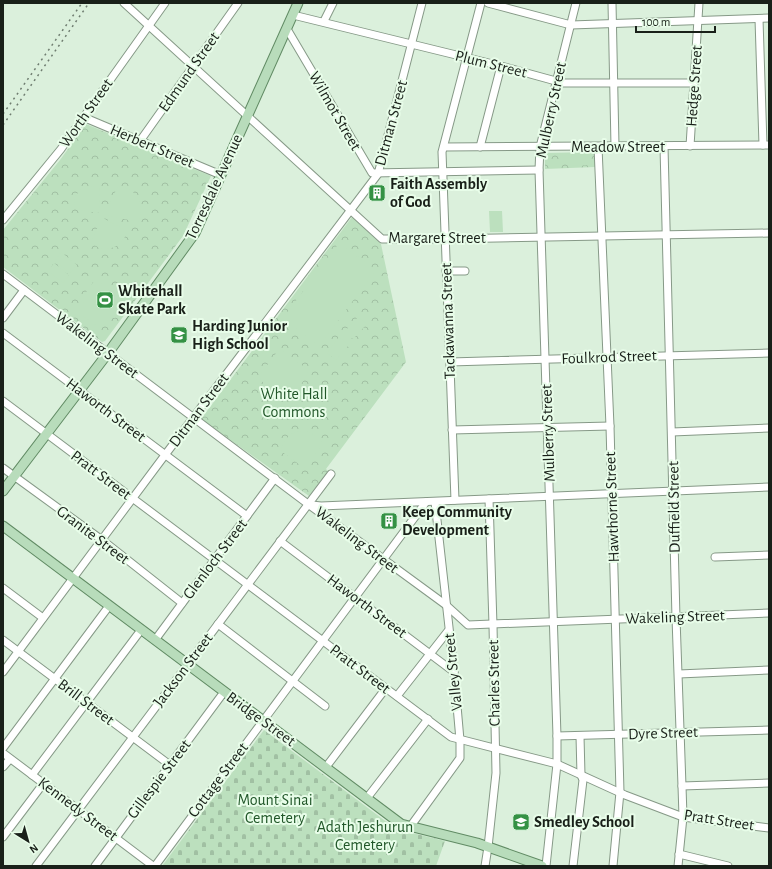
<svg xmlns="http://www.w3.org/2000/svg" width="772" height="869" viewBox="0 0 772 869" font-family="'Alegreya Sans',sans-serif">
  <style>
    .cemetery { fill: url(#cemetery-stones) }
    .park { fill: url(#park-crowns) }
    .garden { fill: #bce0be }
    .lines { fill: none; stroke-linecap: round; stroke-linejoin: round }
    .minor-casing { stroke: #869987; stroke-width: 9 }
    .major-casing { stroke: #618b64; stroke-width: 11 }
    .minor { stroke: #fff; stroke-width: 7 }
    .major { stroke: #b8dcbb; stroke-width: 9 }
    .rail { stroke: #6f7d70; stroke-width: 1.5; stroke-dasharray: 2 4; stroke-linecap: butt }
    .labels { text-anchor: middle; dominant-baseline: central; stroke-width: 4; stroke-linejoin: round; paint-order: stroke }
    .street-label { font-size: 16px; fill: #192019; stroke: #e8fde9 }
    .poi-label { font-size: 16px; font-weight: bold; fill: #192019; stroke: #e8fde9; text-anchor: start }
    .park-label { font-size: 16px; fill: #215729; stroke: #e8fde9 }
  </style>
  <defs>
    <pattern id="cemetery-stones" width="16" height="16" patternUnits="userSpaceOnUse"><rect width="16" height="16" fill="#bce0be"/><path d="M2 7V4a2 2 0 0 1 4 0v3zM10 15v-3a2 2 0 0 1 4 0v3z" fill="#a1c0a3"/></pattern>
    <pattern id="park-crowns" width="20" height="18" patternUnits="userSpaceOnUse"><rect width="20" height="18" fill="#bce0be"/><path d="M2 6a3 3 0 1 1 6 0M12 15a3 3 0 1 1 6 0" fill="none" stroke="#a1c0a3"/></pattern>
  </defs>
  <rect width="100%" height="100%" fill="#dbf0dc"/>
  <path class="cemetery" d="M264,730L396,829L445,841L436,866H162Z"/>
  <g class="park">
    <path d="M86,124L211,176L183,236L105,341L102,342L3,267V230L60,160Z"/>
    <path d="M595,152V167L545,169V153Z"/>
    <path d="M352,217L381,244L406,362L326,469L328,471L309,496L201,419Z"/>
  </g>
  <g class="garden">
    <path d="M571,154H591L592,165L571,166Z"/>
    <path d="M90,186L100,188L99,212L98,213L75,209C72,198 78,188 90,186Z"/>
    <path d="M118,186C137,188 146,205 138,222L106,215L105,213Z"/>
    <path d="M489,211H502L503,232H490Z"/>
    <path d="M103,218L127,231C123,248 104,255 91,242L101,219Z"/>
    <path d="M339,243L376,270L319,346L283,318Z"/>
    <path d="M61,252L77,265L70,273L55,261Z"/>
    <path d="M54,263L69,275L63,283L48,271Z"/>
    <path d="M94,281H98L125,301L126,304L115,318L110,317L101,329L77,312L86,299L84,295Z"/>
    <path d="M358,317L367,324L353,339L345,331Z"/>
    <path d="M339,337L349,345L336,360L327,353Z"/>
    <path d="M280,348L308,370C302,397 270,401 259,376Z"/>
    <path d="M299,431C310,431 318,435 323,444L304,468L281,451C283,440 289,434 299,431Z"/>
  </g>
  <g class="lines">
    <defs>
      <g id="minor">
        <path d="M124,3L382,239H446L769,233"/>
        <path d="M488,3L571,25L769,18"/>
        <path d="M612,3L615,146"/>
        <path d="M293,15L501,66L563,83H694"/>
        <path d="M759,19L763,145"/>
        <path d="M324,21L333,3"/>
        <path d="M287,29L372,173L539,170"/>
        <path d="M83,117L221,175"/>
        <path d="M140,141L238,3"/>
        <path d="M690,146L699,3"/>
        <path d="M444,147L769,145"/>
        <path d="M480,147L501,66"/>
        <path d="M598,147L610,426L620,792L613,866"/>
        <path d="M664,147L676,618L682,786L683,817L678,866"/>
        <path d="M3,220L61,149L165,3"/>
        <path d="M446,271H465"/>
        <path d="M3,274L308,504L446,605L468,625L769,613"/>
        <path d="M3,318L24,290"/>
        <path d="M3,333L247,516"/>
        <path d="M450,362L769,353"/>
        <path d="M3,401L451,737L557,764L625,795L683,817L769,828"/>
        <path d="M452,430L610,426"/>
        <path d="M672,432L769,428"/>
        <path d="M3,468L106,543L182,603"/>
        <path d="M455,500L442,152L481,3"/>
        <path d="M312,505L321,506L769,487"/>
        <path d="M280,541L454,672"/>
        <path d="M715,557L769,555"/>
        <path d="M3,588L43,618"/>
        <path d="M218,624L325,706"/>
        <path d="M3,640L170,765"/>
        <path d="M155,640L275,478"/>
        <path d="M3,672L165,455L378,174L422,3"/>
        <path d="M679,674L769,670"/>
        <path d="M397,696L448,631"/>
        <path d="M557,736L769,730"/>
        <path d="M3,748L109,606"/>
        <path d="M3,753L153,866"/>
        <path d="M3,767L10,759"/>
        <path d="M326,767L386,688"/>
        <path d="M32,775L141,630"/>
        <path d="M682,786L769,783"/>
        <path d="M367,798L428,719"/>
        <path d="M410,827L460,758V740L454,672L435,502"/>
        <path d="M3,837L43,784"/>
        <path d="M679,854L728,866"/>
        <path d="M36,866L331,474"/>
        <path d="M95,866L224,692"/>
        <path d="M155,866L426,502"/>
        <path d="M485,866L488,847L496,773L493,625L489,499"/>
        <path d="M546,866L557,764V736L539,170L540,147L576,3"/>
        <path d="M573,866L583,780L581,775L580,736"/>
      </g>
      <g id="major">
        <path d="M3,491L111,349L195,233L298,3"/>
        <path d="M3,526L401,824L477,843L542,866"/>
      </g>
    </defs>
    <use href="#minor" class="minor-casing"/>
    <use href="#major" class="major-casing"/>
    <use href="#minor" class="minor"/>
    <use href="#major" class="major"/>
    <g class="rail">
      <path d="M3,114L82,3"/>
      <path d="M3,125L89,3"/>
    </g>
  </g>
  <defs>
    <symbol id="building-square" viewBox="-11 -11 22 22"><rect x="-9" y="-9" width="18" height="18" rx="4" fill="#349144" stroke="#e8fde9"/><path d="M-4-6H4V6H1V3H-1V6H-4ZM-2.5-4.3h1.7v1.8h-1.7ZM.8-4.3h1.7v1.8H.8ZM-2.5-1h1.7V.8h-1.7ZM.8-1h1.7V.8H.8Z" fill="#fff"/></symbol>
    <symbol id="stadium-square" viewBox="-11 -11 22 22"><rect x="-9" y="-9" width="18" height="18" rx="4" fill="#349144" stroke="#e8fde9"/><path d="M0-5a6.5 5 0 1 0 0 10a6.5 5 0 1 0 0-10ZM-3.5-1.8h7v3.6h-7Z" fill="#fff"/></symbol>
    <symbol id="school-square" viewBox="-11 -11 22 22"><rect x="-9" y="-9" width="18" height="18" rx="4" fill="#349144" stroke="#e8fde9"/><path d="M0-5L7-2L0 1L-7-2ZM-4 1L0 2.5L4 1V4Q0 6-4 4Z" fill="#fff"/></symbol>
  </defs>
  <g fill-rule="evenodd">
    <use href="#building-square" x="367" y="183" width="20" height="20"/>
    <use href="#stadium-square" x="95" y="290" width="20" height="20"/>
    <use href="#school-square" x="169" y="325" width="20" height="20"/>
    <use href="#building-square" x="379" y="511" width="20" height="20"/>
    <use href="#school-square" x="511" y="812" width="20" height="20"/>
  </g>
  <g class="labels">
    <g class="street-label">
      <text transform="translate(491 64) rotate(14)">Plum Street</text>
      <text transform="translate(189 72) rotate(-55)">Edmund Street</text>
      <text transform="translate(694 86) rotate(-86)">Hedge Street</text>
      <text transform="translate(551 110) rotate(-78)">Mulberry Street</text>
      <text transform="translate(335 111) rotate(60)">Wilmot Street</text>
      <text transform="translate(86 113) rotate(-55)">Worth Street</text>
      <text transform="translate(391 123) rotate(-75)">Ditman Street</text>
      <text transform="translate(152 146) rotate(23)">Herbert Street</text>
      <text x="618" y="147">Meadow Street</text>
      <text transform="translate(214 187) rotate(-65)">Torresdale Avenue</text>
      <text x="437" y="238">Margaret Street</text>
      <text transform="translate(448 321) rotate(-92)">Tackawanna Street</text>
      <text transform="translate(97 345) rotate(37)">Wakeling Street</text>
      <text transform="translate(609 357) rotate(-2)">Foulkrod Street</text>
      <text transform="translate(106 410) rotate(37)">Haworth Street</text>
      <text transform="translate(199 410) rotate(-53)">Ditman Street</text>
      <text transform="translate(548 433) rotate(-92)">Mulberry Street</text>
      <text transform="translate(101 475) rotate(37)">Pratt Street</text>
      <text transform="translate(612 507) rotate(-92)">Hawthorne Street</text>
      <text transform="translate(674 507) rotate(-91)">Duffield Street</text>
      <text transform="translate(93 535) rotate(37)">Granite Street</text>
      <text transform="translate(357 540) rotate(37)">Wakeling Street</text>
      <text transform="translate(215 559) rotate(-53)">Glenloch Street</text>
      <text transform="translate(367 606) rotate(37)">Haworth Street</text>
      <text transform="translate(675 617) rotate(-2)">Wakeling Street</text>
      <text transform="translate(360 669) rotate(37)">Pratt Street</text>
      <text transform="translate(183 670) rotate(-53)">Jackson Street</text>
      <text transform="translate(453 672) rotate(-96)">Valley Street</text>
      <text transform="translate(494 683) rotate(-91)">Charles Street</text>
      <text transform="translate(86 702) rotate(37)">Brill Street</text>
      <text transform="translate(261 719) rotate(36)">Bridge Street</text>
      <text transform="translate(663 733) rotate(-2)">Dyre Street</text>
      <text transform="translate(159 779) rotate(-53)">Gillespie Street</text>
      <text transform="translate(218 780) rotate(-53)">Cottage Street</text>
      <text transform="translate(78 809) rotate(37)">Kennedy Street</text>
      <text transform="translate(719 820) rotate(9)">Pratt Street</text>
    </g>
    <g class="poi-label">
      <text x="390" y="184">Faith Assembly<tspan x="390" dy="18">of God</tspan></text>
      <text x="118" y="291">Whitehall<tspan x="118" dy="18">Skate Park</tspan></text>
      <text x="192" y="326">Harding Junior<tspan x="192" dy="18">High School</tspan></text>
      <text x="402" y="512">Keep Community<tspan x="402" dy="18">Development</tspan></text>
      <text x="534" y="822">Smedley School</text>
    </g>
    <g class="park-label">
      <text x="294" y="394">White Hall<tspan x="294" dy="18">Commons</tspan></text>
      <text x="275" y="800">Mount Sinai<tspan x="275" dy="18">Cemetery</tspan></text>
      <text x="365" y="827">Adath Jeshurun<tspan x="365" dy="18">Cemetery</tspan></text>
    </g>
  </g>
  <rect width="772" height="869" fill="none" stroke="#192019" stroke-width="8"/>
  <g transform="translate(28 841) rotate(143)" stroke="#e8fde9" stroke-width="3" paint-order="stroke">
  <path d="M0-3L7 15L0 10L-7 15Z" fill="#192019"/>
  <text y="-6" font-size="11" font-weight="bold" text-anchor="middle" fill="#192019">N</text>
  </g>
  <path d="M636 26v6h79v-6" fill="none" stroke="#192019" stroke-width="2"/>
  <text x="642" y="26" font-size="12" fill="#192019" stroke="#e8fde9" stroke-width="3" paint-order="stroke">100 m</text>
</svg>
